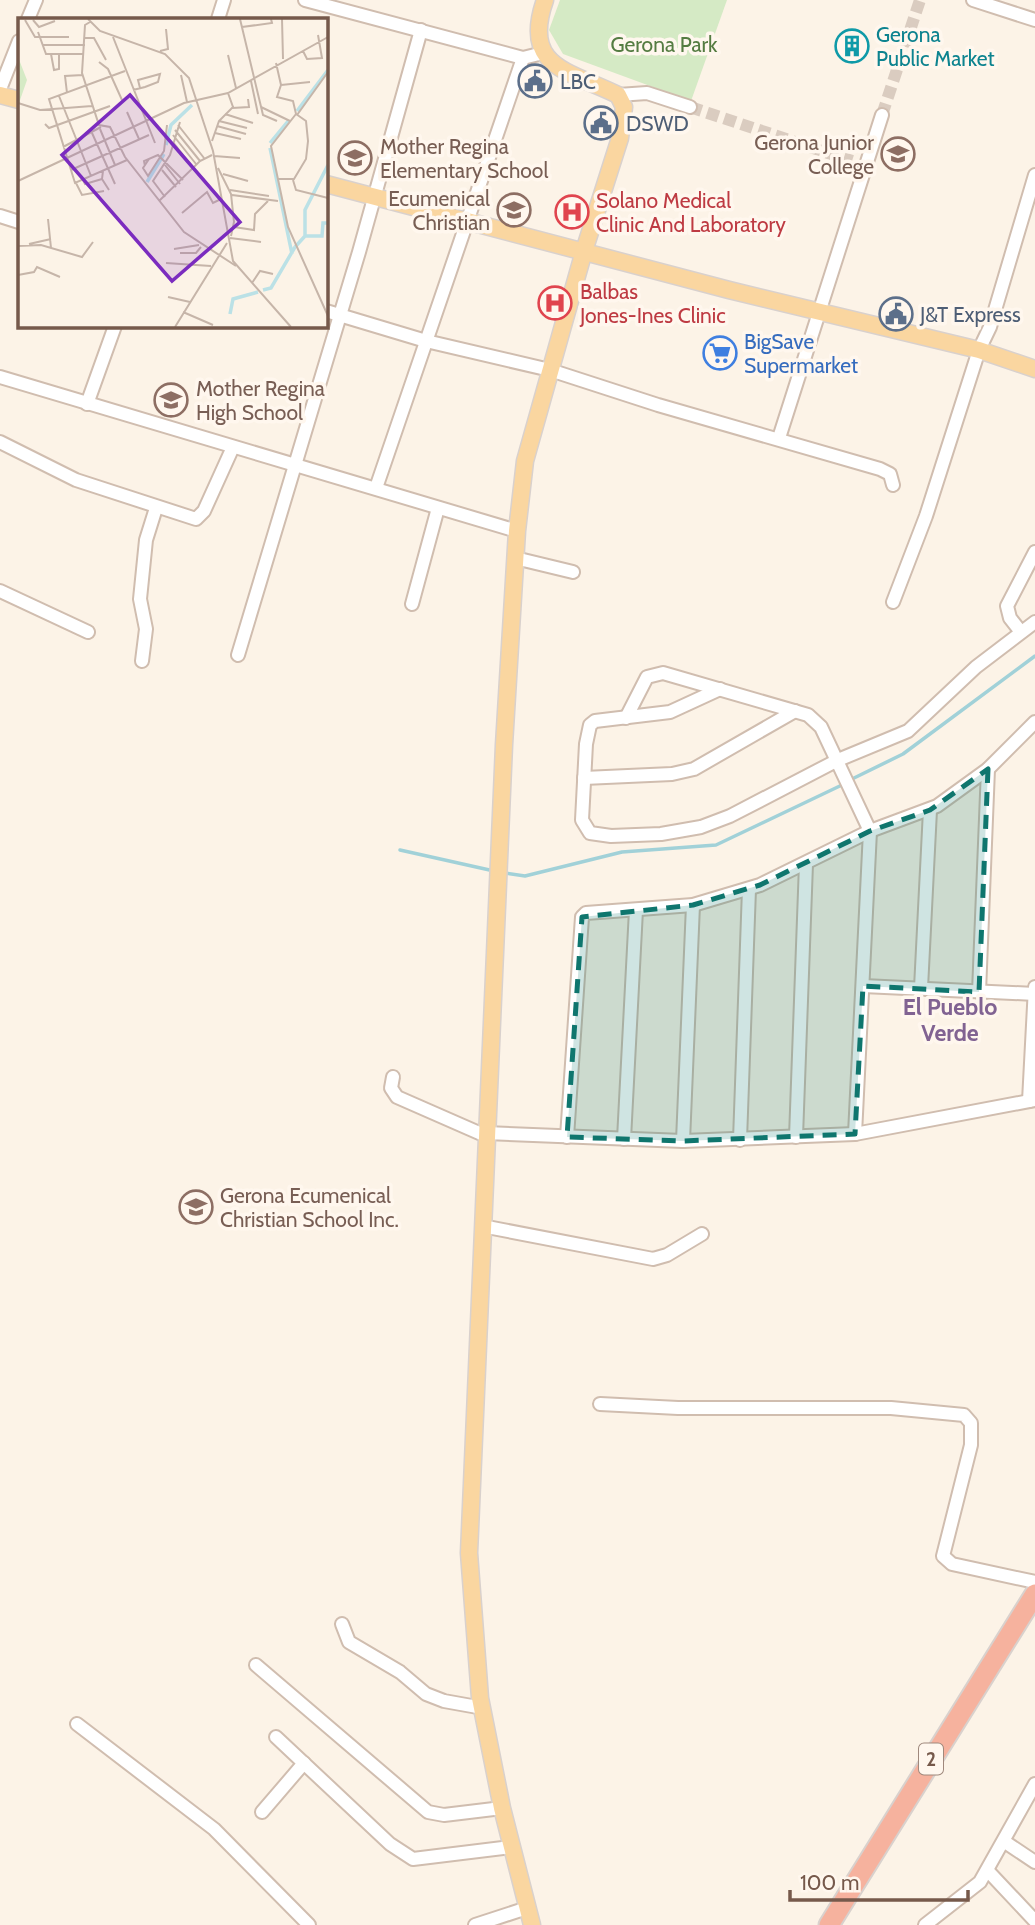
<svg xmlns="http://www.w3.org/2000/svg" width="1035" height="1925" viewBox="0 0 1035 1925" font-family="Cabin,sans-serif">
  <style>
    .green { fill: #d5eac5 }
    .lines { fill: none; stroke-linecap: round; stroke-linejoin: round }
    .stream { stroke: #a1d1d8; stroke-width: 3.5 }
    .minor-tunnel { stroke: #daccc0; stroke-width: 12; stroke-dasharray: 12 6; stroke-linecap: butt }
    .minor-casing { stroke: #d0bdaf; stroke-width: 16 }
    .major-casing { stroke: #d9d1cd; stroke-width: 19 }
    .highway-casing { stroke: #d9d1cd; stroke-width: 23 }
    .minor { stroke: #fff; stroke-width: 12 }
    .major { stroke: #fad6a0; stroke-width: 16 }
    .highway { stroke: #f6b29e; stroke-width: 19 }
    .marked { fill: #0f766e; fill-opacity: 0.2; stroke: #0f766e; stroke-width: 5; stroke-dasharray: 14 9; stroke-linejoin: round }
    .labels { text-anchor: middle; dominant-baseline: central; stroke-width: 7; stroke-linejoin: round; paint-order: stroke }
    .shield { fill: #fff7ee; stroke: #9f887c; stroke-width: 2 }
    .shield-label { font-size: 19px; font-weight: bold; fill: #76594b }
    .culture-label { font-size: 21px; fill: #0d838f; stroke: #fff7ee; text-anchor: start }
    .park-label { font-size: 21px; fill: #557c42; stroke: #fff7ee }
    .service-label { font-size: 21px; fill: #4e5e75; stroke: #fff7ee; text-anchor: start }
    .education-label { font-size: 21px; fill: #785e54; stroke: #fff7ee; text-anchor: start }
    .health-label { font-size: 21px; fill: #be3a42; stroke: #fff7ee; text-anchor: start }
    .shop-label { font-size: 21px; fill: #366cbe; stroke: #fff7ee; text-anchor: start }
    .neighbourhood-label { font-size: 23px; font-weight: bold; fill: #816392; stroke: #fff7ee }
    .inset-river { fill: none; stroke: #bbe1e6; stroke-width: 3.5 }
    .inset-road { fill: none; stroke: #c6b5a9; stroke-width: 2 }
    .view { fill: #7b2cbf; fill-opacity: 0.15; stroke: #7b2cbf; stroke-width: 3.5 }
    .inset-edge { fill: none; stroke: #76594b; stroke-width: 3.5 }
  </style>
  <rect width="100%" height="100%" fill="#fcf3e7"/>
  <path class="green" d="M560,0H727L691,101L563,54L549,30Z"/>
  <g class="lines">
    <g class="stream">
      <path d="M850,780L903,754L1035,656"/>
      <path d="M400,850L494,871"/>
      <path d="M505,873L525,876L622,852L716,845L844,784"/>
    </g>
    <g class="minor-tunnel">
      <path d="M690,107L852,161"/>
      <path d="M882,115L920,0"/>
    </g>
    <defs>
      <g id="minor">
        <path d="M305,0L523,58L543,53"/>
        <path d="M973,0L1035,20"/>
        <path d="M28,19L36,0"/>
        <path d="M218,19L224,0"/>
        <path d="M0,89L19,41"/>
        <path d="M618,95L647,93L690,107"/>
        <path d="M0,216L19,222"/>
        <path d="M326,311L426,341L550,370L658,405L880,469L890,474L893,485"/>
        <path d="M0,377L517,531"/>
        <path d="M87,404L115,326"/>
        <path d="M779,438L882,115"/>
        <path d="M0,442L76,480L196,519L204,511L233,447"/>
        <path d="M376,488L523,58"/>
        <path d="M515,558L573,572"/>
        <path d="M0,591L88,632"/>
        <path d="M893,602L926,516L979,350L990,327L1035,175"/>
        <path d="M412,604L438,508"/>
        <path d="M1021,632L1010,618L1007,606L1035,552"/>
        <path d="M238,655L359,252L421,30"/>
        <path d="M142,661L146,629L140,599L146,540L156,508"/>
        <path d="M720,689L670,712L595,721L590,725L586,744L582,820L590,833L611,836L661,834L701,827L730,816L838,760L908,731L976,667L1035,622"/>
        <path d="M626,718L647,677L663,673L808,715L821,727L870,831L855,1134"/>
        <path d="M584,778L672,774L694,769L795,711"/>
        <path d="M863,986L1035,994"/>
        <path d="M921,988L930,810"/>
        <path d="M979,992L988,769"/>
        <path d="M393,1077L391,1088L397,1097L486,1136"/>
        <path d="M1029,1101L1035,987"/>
        <path d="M486,1133L683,1141L855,1134L1035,1100"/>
        <path d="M567,1137L582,917L586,913L693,905L760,885L870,831L937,806L988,769L1035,722"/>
        <path d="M796,1137L806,864"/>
        <path d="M624,1139L636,910"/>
        <path d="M740,1140L749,889"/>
        <path d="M683,1141L693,905"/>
        <path d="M482,1226L653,1259L667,1255L702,1234"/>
        <path d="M600,1404L678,1408H891L964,1415L971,1423V1445L943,1556L952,1564L1035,1582"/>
        <path d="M342,1624L349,1642L400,1672L426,1694L444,1701L483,1708"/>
        <path d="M256,1665L428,1812L444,1815L502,1808"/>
        <path d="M77,1724L214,1829L309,1925"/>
        <path d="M276,1737L390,1844L413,1859L511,1847"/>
        <path d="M262,1812L304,1763"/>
        <path d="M1005,1842L1035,1862"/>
        <path d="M988,1871L1035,1921"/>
        <path d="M475,1925L527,1908"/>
        <path d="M925,1925L980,1882L1035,1784"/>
      </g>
      <g id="major">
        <path d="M0,95L19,100"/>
        <path d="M326,184L729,290L979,350L1035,369"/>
        <path d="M532,1925L502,1808L480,1698L469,1553L504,745L517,531L525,461L584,251L620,138L624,107L618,95C570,71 521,68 545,0"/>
      </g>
      <path id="highway" d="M829,1925L1035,1594"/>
    </defs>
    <use href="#minor" class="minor-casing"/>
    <use href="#major" class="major-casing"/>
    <use href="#highway" class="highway-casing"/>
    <use href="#minor" class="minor"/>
    <use href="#major" class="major"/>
    <use href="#highway" class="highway"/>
  </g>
  <path class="marked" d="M988,769L979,992L863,986L855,1134L683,1141L567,1137L582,917L693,905L760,885L870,831L930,810Z"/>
  <defs>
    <symbol id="building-ring" viewBox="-11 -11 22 22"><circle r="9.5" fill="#fff7ee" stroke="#0f9aa8" stroke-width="1.5"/><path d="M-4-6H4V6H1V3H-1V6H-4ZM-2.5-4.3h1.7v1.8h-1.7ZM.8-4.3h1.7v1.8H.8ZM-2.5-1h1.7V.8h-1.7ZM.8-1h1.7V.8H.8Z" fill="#0f9aa8"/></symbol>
    <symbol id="civic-ring" viewBox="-11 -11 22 22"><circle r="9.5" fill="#fff7ee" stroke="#5c6f8a" stroke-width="1.5"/><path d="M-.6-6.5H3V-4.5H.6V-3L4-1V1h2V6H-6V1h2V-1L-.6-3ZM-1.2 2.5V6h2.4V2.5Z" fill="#5c6f8a"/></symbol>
    <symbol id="university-ring" viewBox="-11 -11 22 22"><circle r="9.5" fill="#fff7ee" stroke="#8d6e63" stroke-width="1.5"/><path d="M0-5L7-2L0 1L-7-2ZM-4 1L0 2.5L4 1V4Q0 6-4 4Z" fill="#8d6e63"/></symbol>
    <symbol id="school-ring" viewBox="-11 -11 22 22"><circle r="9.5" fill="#fff7ee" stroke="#8d6e63" stroke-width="1.5"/><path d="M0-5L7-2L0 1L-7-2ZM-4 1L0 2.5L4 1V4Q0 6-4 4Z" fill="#8d6e63"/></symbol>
    <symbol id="hospital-ring" viewBox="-11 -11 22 22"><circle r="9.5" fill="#fff7ee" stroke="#e0444e" stroke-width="1.5"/><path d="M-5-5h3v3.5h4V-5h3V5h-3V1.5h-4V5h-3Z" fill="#e0444e"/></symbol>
    <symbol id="supermarket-ring" viewBox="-11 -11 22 22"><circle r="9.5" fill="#fff7ee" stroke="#3f7fe0" stroke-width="1.5"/><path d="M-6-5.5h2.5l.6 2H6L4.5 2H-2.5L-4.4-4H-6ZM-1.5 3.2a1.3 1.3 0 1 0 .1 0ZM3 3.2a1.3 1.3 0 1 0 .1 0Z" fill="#3f7fe0"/></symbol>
  </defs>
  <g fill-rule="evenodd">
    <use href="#building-ring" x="833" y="27" width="38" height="38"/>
    <use href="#civic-ring" x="516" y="62" width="38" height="38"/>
    <use href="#civic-ring" x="582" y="104" width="38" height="38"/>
    <use href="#university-ring" x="879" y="135" width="38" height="38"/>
    <use href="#school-ring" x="336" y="139" width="38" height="38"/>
    <use href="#school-ring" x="495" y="191" width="38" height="38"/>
    <use href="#hospital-ring" x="553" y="193" width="38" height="38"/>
    <use href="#hospital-ring" x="536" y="284" width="38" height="38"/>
    <use href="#civic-ring" x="877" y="295" width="38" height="38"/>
    <use href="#supermarket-ring" x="701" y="334" width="38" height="38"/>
    <use href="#school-ring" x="152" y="381" width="38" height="38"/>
    <use href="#school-ring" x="177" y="1188" width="38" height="38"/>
  </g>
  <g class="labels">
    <rect class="shield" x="919" y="1743.5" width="24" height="31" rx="5"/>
    <g class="shield-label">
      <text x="931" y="1759">2</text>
    </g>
    <g class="culture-label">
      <text x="876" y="34">Gerona<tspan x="876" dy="24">Public Market</tspan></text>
    </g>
    <g class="park-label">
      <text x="664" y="44">Gerona Park</text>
    </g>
    <g class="service-label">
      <text x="560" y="81">LBC</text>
      <text x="626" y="123">DSWD</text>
      <text x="920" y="314">J&amp;T Express</text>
    </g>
    <g class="education-label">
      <text x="874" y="142" text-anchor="end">Gerona Junior<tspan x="874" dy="24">College</tspan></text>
      <text x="380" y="146">Mother Regina<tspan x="380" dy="24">Elementary School</tspan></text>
      <text x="490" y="198" text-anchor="end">Ecumenical<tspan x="490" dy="24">Christian</tspan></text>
      <text x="196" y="388">Mother Regina<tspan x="196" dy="24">High School</tspan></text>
      <text x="220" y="1195">Gerona Ecumenical<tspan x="220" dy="24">Christian School Inc.</tspan></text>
    </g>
    <g class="health-label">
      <text x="596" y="200">Solano Medical<tspan x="596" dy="24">Clinic And Laboratory</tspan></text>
      <text x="580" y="291">Balbas<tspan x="580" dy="24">Jones-Ines Clinic</tspan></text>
    </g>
    <g class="shop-label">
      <text x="744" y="341">BigSave<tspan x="744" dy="24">Supermarket</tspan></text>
    </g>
    <g class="neighbourhood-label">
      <text x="950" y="1007">El Pueblo<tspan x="950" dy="26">Verde</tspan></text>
    </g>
  </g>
  <g transform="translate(18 18)">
    <rect width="310" height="310" fill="#fcf3e7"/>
    <path d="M0,39L9,62L1,85L0,84Z" fill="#d5eac5"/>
    <path class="inset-river" d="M279,93L310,52M252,125L271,102M148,127L153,107L174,87M252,130L274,236M129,164L146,136M287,218V192L310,147M277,229L287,218H304L305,205H310M245,272L253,270L277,229M212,296L215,281L240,274"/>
    <path class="inset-road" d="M70,1L82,13L147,36L171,60L195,133L215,243L273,309M222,1L245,97L259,103M264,1L265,41M7,2L17,19H51M15,2L21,9L37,3M72,4L67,7L64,55L81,107L92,109L107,139L166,214L218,248M224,9L254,5L253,1M20,14L28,36H66M95,19L137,125M67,20H76L88,42M25,27H67M142,33L150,31L148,11M285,33L289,41L304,40L300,17M33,36L36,52L41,51V36M210,37L218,70M81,44L90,51L104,82M258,45L263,67L259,79L275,83L278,96L288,103L290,123L288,141L276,161H259M107,53L31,81L57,165L109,142M163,57L169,84M233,63L240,96M263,67L292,64M115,72L127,69L140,64L142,56L120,62L122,70M49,75L47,58L65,57M41,78L73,158M0,85L22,92L74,88M243,89L272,103M214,90L231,89L230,81M109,94L121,121M207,96L235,105M278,96L253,128L270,209L310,298M279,97L310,54M201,103L229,110M27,106L31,110L92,88M160,107L186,140M199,108L228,116M82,111L97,147M157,112L182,143M74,115L97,166M197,115L223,121M155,117L178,146M194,123L201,103L215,89L210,75M155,124L175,150M45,129L83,109M196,138L222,140M131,141L125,150L130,158L146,133L149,107M147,147L162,166M127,148L126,143L140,137L165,162M200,150L213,176L216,204L213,218M53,152L131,117M144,152L158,169M85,153L84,161L91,172M205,156L230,163M65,162L67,166L84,161M275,162L278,172L310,180M0,163L166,85L210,75L310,19M58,165L64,177L86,173M212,172L251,178M214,177L260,183M147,179L135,163L152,137L162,104M141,183L182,143L194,137M164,195L189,174L195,185L203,181M30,201L33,230M216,209L236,212L237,196L250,183M212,220L243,224M11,226L33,221M0,228L23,227L64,239L75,224M156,231L181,227M162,235H178L183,229M148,245L193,248M0,257L16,254L19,249L42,259M234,265L242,253L255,256M150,279L172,284M165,294L195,307M157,309L209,225"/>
    <path class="view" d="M112,77L222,204L154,263L44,137Z"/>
    <rect width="310" height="310" class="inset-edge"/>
  </g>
  <path d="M790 1890v10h178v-10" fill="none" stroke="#76594b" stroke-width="3.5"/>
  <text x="800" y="1890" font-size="21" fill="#76594b" stroke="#fff7ee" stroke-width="5" paint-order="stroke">100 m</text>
</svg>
